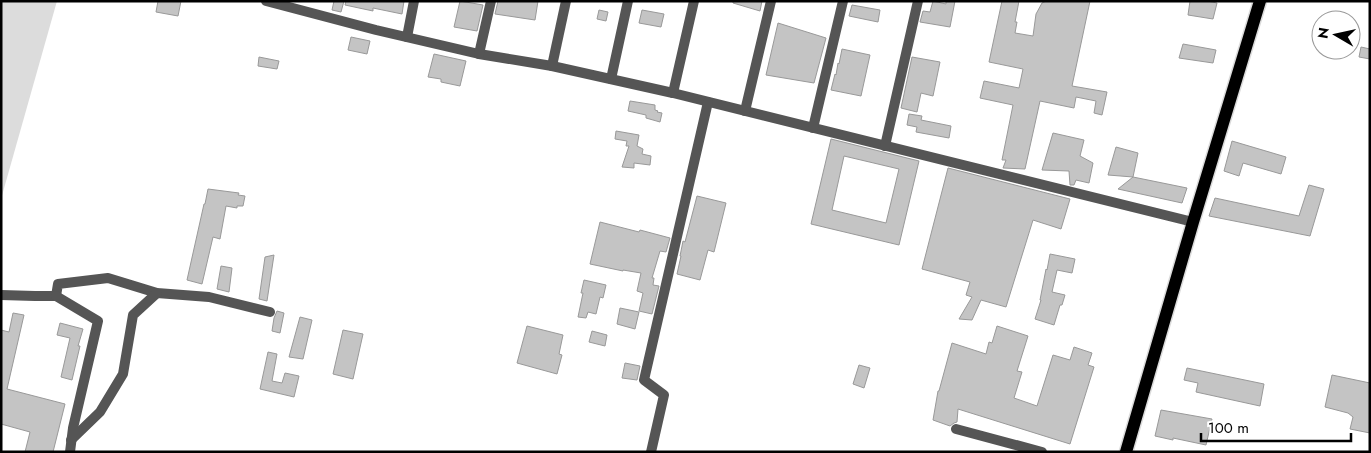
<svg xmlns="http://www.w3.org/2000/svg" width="1371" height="453" viewBox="0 0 1371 453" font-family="Jost,sans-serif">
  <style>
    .green { fill: #dcdcdc }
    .building { fill: #c4c4c4; stroke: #999; fill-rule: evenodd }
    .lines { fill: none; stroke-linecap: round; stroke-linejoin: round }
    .major-casing { stroke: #dbdbdb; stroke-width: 15 }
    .minor { stroke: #555; stroke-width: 10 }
    .major { stroke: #000; stroke-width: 12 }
  </style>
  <rect width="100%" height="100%" fill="#fff"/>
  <path class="green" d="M1,1H57L1,199Z"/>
  <g class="building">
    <path d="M158,1H181L178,16L156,12Z"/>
    <path d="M334,1H344L341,12L332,10Z"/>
    <path d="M346,1H404L402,14L373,8V11L345,5Z"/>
    <path d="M460,1L483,5L477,31L454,27Z"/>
    <path d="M498,1H538L535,20L495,14Z"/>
    <path d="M733,1H762L760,11L733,3Z"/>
    <path d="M933,1L946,4V1H955L950,27L920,22L923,11L930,12Z"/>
    <path d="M1002,1H1019L1015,22H1017L1015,33L1033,36L1036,14L1042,3L1046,1H1090L1072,86L1107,92L1102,115L1094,113L1096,101L1076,97L1074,108L1040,101L1025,169L1003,168L1006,160H1002L1013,105L980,98L984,81L1019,88L1023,69L989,62Z"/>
    <path d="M1190,1H1207L1217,3L1213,19L1188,15Z"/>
    <path d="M852,5L880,10L878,22L849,16Z"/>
    <path d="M599,10L608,12L606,21L597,19Z"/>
    <path d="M642,10L664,14L661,27L639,23Z"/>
    <path d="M778,23L826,38L814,83L766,75Z"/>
    <path d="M351,37L370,41L367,54L348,50Z"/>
    <path d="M1183,44L1216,50L1213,63L1179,58Z"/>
    <path d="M1361,47L1370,49V59L1359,57Z"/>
    <path d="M842,49L870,55L861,96L831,90L835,74L836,75L838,63L839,64Z"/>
    <path d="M434,54L466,61L460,86L441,82V79L428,77Z"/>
    <path d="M259,57L279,61L277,69L258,66Z"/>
    <path d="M912,57L940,62L933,96L921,93L917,112L901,108Z"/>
    <path d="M630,101L655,105V110L658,111L657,112L662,113L660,122L646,118V115L628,111Z"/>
    <path d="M909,114L922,116L921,120L951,126L949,138L916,132L917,127L907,125Z"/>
    <path d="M616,131L639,135L637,146L643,149L642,154L651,156L650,165L634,163V168L622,167L629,146H626L627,141L615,139Z"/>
    <path d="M1053,133L1084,140L1080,156L1093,163L1089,183L1076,180L1074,185H1070L1069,171L1042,170Z"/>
    <path d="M831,139L919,161L899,245L811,224ZM844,156L899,169L886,223L832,210Z"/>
    <path d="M1232,141L1286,157L1281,174L1243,163L1239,176L1224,171Z"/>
    <path d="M1116,147L1138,153L1133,177L1108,175Z"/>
    <path d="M948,168L1070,199L1061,229L1033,220L1006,307L981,300L972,320L959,319L972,297L966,295L970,282L922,269Z"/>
    <path d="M1133,177L1187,188L1182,203L1118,189Z"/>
    <path d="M1309,185L1324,189L1310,236L1209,216L1215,198L1299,216Z"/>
    <path d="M208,189L239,193L238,195L245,196L243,206H237V208L226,206L220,239L213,237L202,284L187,280L204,204H205Z"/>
    <path d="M697,196L726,203L714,252L708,250L700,280L677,274L681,256H680L683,241L685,242Z"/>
    <path d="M600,222L639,232L640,230L670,238L666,252L660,251L652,278H654L653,285L659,286L652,314L639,311L643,293L637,291L641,273L623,270V271L590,264Z"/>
    <path d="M1050,254L1075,259L1072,273L1057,270L1052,292L1065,295L1062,305H1060L1054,325L1035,319L1041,300H1040L1046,269L1047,270Z"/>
    <path d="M274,255L267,301L259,299L265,257Z"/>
    <path d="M221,266L232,268L229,292L217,289Z"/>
    <path d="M584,280L606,285L603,298L600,297L596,314L588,312L586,318L578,317L583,293H581Z"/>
    <path d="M620,308L639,312L635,329L617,324Z"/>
    <path d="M277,311L284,313L280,333L272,331L274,318Z"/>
    <path d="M13,313L24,315L7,389L65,404L53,452H25L30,432L1,424V330L9,332Z"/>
    <path d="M300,317L312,320L303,359L289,357Z"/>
    <path d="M60,323L83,329L78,346H80L72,380L61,377L70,338L57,335Z"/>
    <path d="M527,326L563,335L559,354L562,355L557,374L517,363Z"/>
    <path d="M997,326L1028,336L1017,371L1022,372L1014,398L1037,406L1053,355L1070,360L1074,347L1092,353L1088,365L1094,367L1070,444L958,409L957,422L954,423L950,426L933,420L938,391H939L952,343L986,354L989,342L992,343Z"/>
    <path d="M343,330L363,334L353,379L333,374Z"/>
    <path d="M592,331L607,335L605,346L589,342Z"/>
    <path d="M268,352L277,354L272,381L282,383L285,373L299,376L294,397L260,389Z"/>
    <path d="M625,363L640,366L637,380L622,378Z"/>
    <path d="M859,365L870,368L864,388L853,384Z"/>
    <path d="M1187,368L1264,384L1260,406L1196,392L1198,383L1184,380Z"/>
    <path d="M1332,375L1370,383V433L1350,429L1353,417L1348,413L1325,407Z"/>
    <path d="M1161,410L1212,419L1206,445L1173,438V440L1155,436Z"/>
  </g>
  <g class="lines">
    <defs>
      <path id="major" d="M1126,452L1193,222L1260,1"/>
    </defs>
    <use href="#major" class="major-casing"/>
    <g class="minor">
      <path d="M266,1L376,30L479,54L552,66L673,93L1193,222"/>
      <path d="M407,37L414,1"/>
      <path d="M479,54L491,1"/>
      <path d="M552,66L566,1"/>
      <path d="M611,79L628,1"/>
      <path d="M673,93L694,1"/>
      <path d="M745,111L771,1"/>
      <path d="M813,128L843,1"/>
      <path d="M885,146L918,1"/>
      <path d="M1,295L35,296H56L58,284L108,278L157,293L209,297L270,312"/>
      <path d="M56,296L98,321L73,428L70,452"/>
      <path d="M956,429L1042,452"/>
      <path d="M71,440L100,412L123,374L133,315L157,293"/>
      <path d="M651,452L664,395L644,380L708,102"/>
    </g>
    <use href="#major" class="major"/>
  </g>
  <rect width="1371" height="453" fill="none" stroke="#000000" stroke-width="5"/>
  <g transform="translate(1336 35) rotate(279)"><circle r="24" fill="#ffffff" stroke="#999999"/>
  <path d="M0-4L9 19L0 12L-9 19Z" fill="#000000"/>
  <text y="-8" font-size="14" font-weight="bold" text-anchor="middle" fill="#000000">N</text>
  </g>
  <path d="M1201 433v8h150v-8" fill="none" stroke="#000000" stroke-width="2.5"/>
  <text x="1208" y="433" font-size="15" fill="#000000" stroke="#ffffff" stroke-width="4" paint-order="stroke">100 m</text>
</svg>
